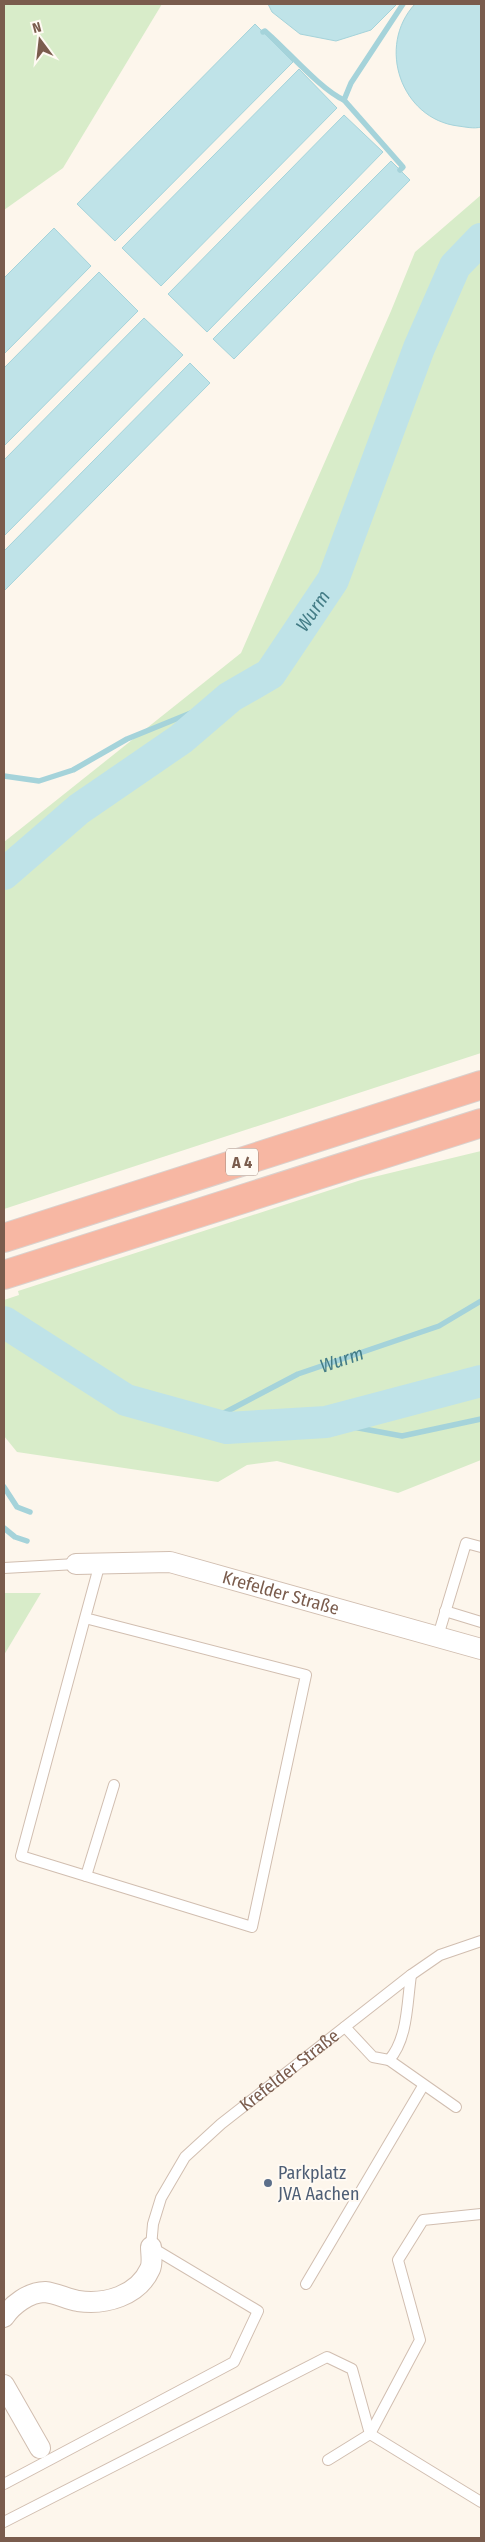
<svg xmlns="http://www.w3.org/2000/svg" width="485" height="2542" viewBox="0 0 485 2542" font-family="'Fira Sans Condensed',sans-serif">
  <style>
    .green { fill: #d8ecc9 }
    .water { fill: #bfe3e8; stroke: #a5d3da }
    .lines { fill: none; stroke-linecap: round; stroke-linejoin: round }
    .stream { stroke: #a5d3da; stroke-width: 5.5 }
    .river { stroke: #bfe3e8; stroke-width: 32 }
    .lane-casing { stroke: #d1beb0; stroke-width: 12 }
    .street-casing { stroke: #d1beb0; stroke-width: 22 }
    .highway-casing { stroke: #dad1cd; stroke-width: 30 }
    .lane { stroke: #fff; stroke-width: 10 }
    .street { stroke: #fff; stroke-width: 20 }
    .highway { stroke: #f7b7a3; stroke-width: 28 }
    .service-dot { fill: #5c6f8a; stroke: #fffaf3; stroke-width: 2 }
    .labels { text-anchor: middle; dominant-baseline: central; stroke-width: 4; stroke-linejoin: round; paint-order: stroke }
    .shield { fill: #fffaf3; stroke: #a28b7f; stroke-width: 1 }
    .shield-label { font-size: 16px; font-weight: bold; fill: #7a5c4d }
    .street-label { font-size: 18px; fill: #7a5c4d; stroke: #fffaf3 }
    .service-label { font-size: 18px; fill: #4e5e75; stroke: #fffaf3; text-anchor: start }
    .water-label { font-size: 19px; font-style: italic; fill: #437c86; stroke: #fffaf3 }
  </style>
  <rect width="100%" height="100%" fill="#fdf6ec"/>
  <g class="green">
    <path d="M4,4H162L63,168L4,210Z"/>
    <path d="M481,195V1053L4,1209V842L241,653L391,311L415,252Z"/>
    <path d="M481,1151V1460L398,1493L277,1461L247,1465L218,1482L17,1452L4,1436V1300L19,1295L18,1291L361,1180Z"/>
    <path d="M4,1593H41L4,1655Z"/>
  </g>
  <g class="water">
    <path d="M268,4H397L371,30L336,41L300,34L272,12Z"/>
    <path d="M415,4H481V127C474,129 466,127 458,126C401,119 376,46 415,4Z"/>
    <path d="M255,24L293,62L115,241L77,204Z"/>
    <path d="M299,69L337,108L161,286L122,248Z"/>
    <path d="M344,115L383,152L207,332L168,294Z"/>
    <path d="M391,161L410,180L234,359L213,339Z"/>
    <path d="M54,228L91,266L4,354V278Z"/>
    <path d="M99,272L138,311L4,446V368Z"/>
    <path d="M144,318L183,355L4,536V460Z"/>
    <path d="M190,363L210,383L4,591V551Z"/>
  </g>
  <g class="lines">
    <g class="stream">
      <path d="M263,32L265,31C286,49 321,90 344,100L403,167L400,170"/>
      <path d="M344,100L351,83L403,4"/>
      <path d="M4,776L39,781L73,770L127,739L230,697"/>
      <path d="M326,1422L402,1436L481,1419"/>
      <path id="s1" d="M205,1423L298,1374L439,1326L481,1301"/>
      <path d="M4,1487L17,1507L30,1512"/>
      <path d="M4,1528L15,1537L27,1541"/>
    </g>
    <g class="river">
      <path id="s2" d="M4,874L79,809L181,739L230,697L270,674L333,580L419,348L455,266L481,239"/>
      <path d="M4,1322L126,1400L227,1428L326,1422L481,1381"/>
    </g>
    <defs>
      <g id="lane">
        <path d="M4,1568L76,1564"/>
        <path d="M445,1611L481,1622"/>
        <path d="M85,1618L21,1856L252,1927L306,1675L85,1618L100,1563"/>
        <path d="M438,1636L466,1543L481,1547"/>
        <path d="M86,1876L114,1785"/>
        <path d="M345,2027L373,2057L389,2060C408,2039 407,2002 411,1975"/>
        <path d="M389,2060L456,2107"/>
        <path d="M306,2284L423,2086"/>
        <path d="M328,2460L370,2434L420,2340L398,2260L423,2220L481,2214"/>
        <path id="s3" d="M4,2484L234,2362L258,2311L151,2247L153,2224L161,2198L185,2157L221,2124L411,1975L440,1955L481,1941"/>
        <path d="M4,2522L327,2357L352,2369L370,2434L481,2502"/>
      </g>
      <g id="street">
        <path id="s4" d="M76,1564L170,1562L481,1649"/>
        <path d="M4,2317C12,2305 29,2292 45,2292C56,2293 67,2299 78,2301C105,2305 138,2296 150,2269C153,2263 151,2253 151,2247"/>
        <path d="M4,2385L40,2448"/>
      </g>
      <g id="highway">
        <path d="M4,1238L481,1085"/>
        <path d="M4,1275L481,1123"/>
      </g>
    </defs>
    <use href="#lane" class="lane-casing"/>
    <use href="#street" class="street-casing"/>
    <use href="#highway" class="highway-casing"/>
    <use href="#lane" class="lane"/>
    <use href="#street" class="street"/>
    <use href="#highway" class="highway"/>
  </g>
  <circle class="service-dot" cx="268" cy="2183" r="5"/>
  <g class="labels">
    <rect class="shield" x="226" y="1148.5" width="32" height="27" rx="4"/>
    <g class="shield-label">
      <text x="242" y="1162">A 4</text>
    </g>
    <g class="street-label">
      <text stroke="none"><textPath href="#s4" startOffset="209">Krefelder Straße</textPath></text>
      <text stroke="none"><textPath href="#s3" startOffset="675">Krefelder Straße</textPath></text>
    </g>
    <g class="service-label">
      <text x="278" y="2173">Parkplatz<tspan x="278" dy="21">JVA Aachen</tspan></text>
    </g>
    <g class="water-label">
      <text stroke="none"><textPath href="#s2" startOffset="410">Wurm</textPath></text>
      <text stroke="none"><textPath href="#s1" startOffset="151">Wurm</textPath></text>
    </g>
  </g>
  <rect width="485" height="2542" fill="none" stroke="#7a5c4d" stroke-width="10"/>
  <g transform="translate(40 40) rotate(345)" stroke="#fffaf3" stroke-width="4" paint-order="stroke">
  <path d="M0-4L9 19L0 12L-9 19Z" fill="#7a5c4d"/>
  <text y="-8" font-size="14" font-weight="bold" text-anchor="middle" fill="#7a5c4d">N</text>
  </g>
</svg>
